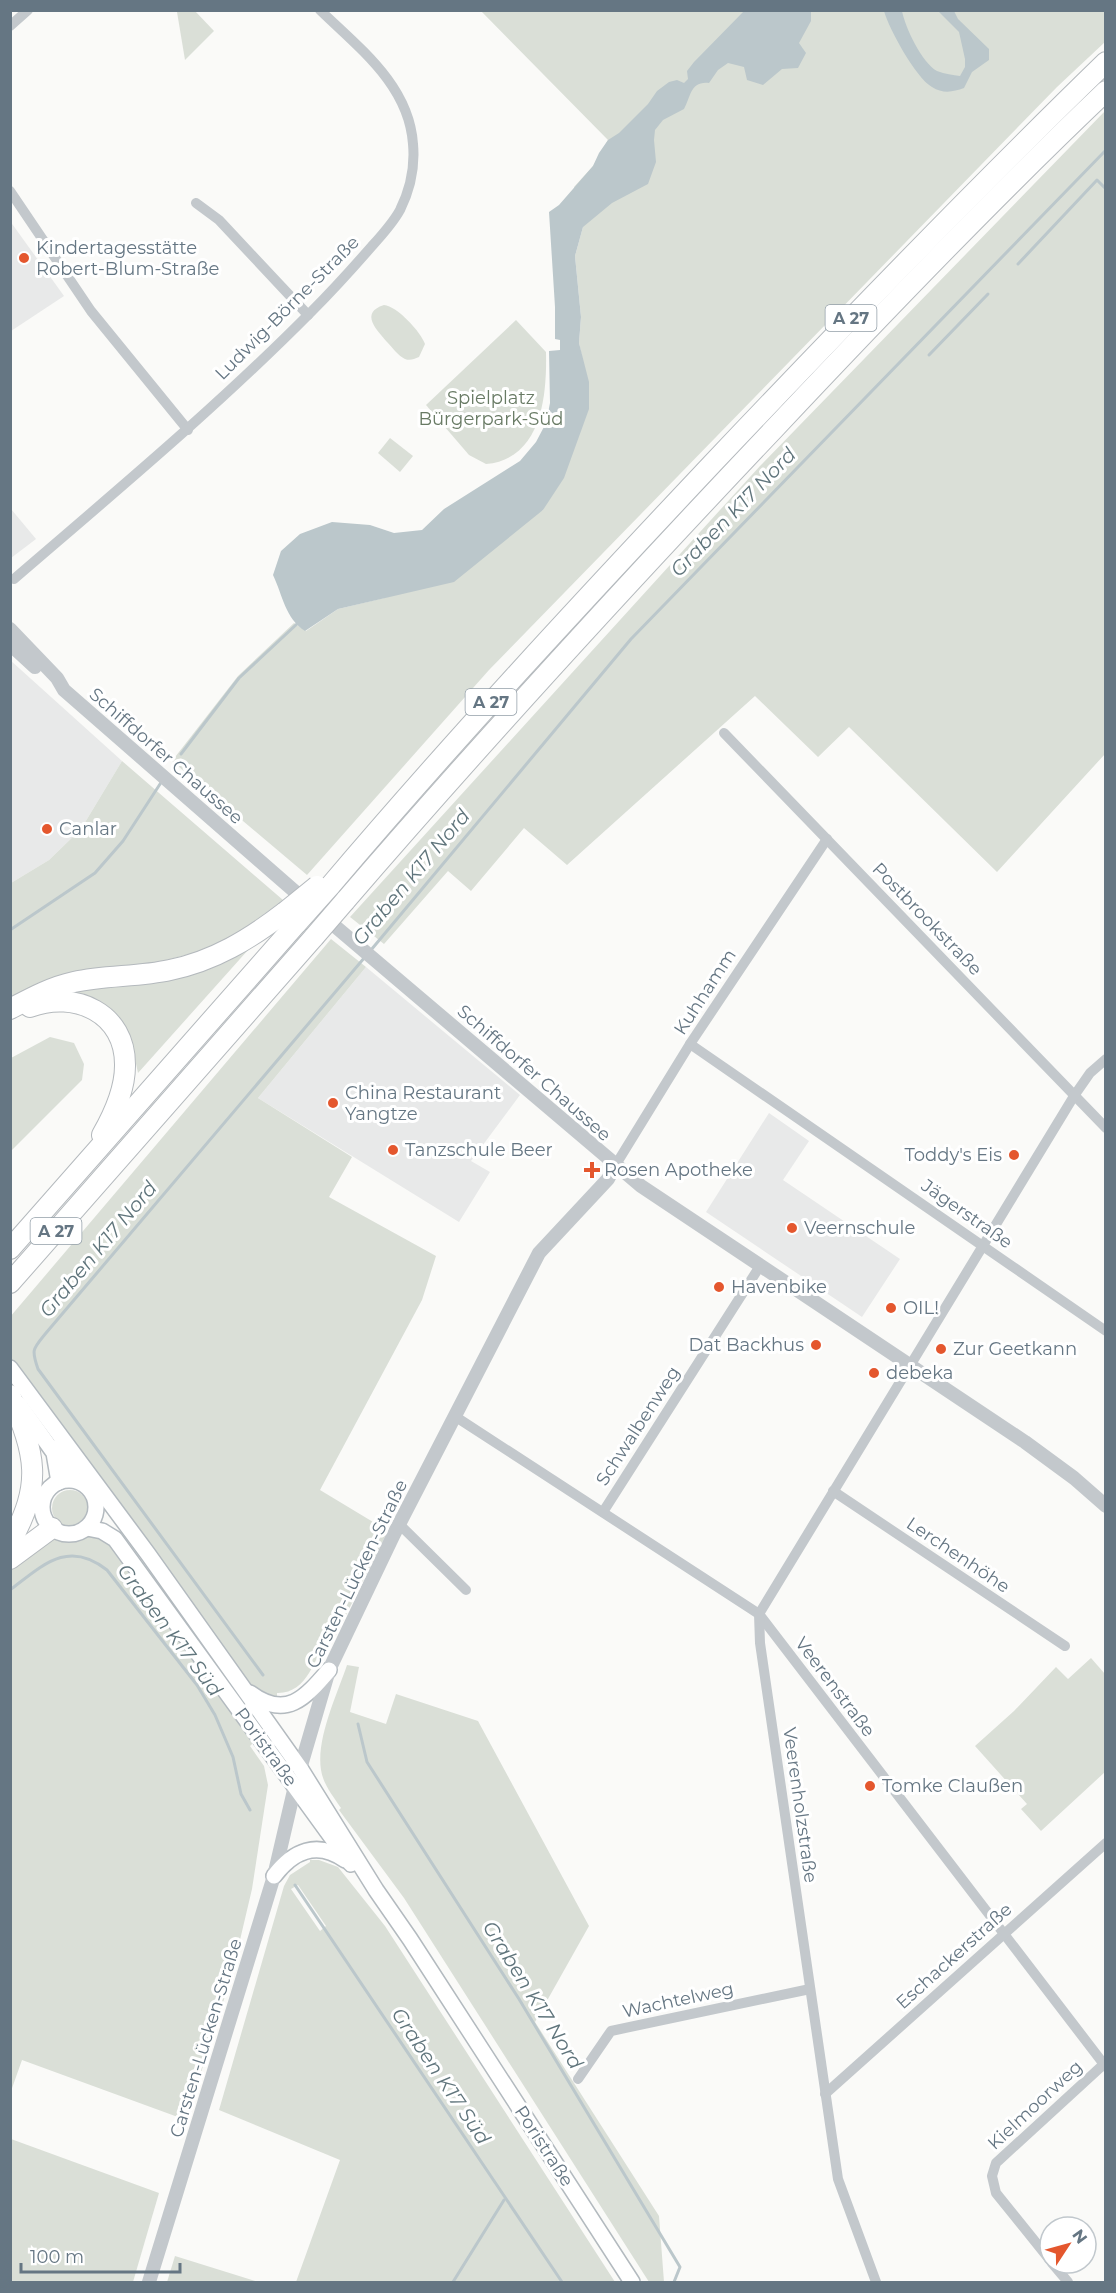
<svg xmlns="http://www.w3.org/2000/svg" width="1116" height="2293" viewBox="0 0 1116 2293" font-family="Montserrat,sans-serif">
  <style>
    .built { fill: #e8e9e9 }
    .green { fill: #dadfd7; fill-rule: evenodd }
    .water { fill: #bbc7cb }
    .lines { fill: none; stroke-linecap: round; stroke-linejoin: round }
    .stream { stroke: #bbc7cb; stroke-width: 3 }
    .secondary-casing { stroke: #b3babf; stroke-width: 18 }
    .motorway-casing { stroke: #b4b9bd; stroke-width: 22 }
    .minor { stroke: #c3c8cc; stroke-width: 10 }
    .tertiary { stroke: #c3c8cc; stroke-width: 14 }
    .secondary { stroke: #fff; stroke-width: 15 }
    .motorway { stroke: #fff; stroke-width: 20 }
    .motorway-bridge-casing { stroke: #b4b9bd; stroke-width: 22; stroke-linecap: butt }
    .motorway-bridge { stroke: #fff; stroke-width: 20 }
    .poi-dot { fill: #e4572e; stroke: #fff; stroke-width: 2 }
    .labels { text-anchor: middle; dominant-baseline: central; stroke-width: 6; stroke-linejoin: round; paint-order: stroke }
    .shield { fill: #fff; stroke: #939fa8; stroke-width: 1.5 }
    .shield-label { font-size: 16px; font-weight: bold; fill: #657683 }
    .poi-label { font-size: 18px; fill: #657683; stroke: #fff; text-anchor: start }
    .street-label { font-size: 18px; fill: #657683; stroke: #fff }
    .park-label { font-size: 18px; fill: #687a64; stroke: #fff }
    .water-label { font-size: 20px; font-style: italic; fill: #60757c; stroke: #fff }
  </style>
  <rect width="100%" height="100%" fill="#fafaf8"/>
  <g class="built">
    <path d="M10,221L64,296L11,331H10Z"/>
    <path d="M11,509L36,539L11,558H10Z"/>
    <path d="M10,660L122,761L81,829L49,860L11,883Z"/>
    <path d="M366,967L520,1095L471,1161L490,1172L459,1222L258,1098Z"/>
    <path d="M769,1113L809,1141L783,1180L900,1259L862,1317L706,1212Z"/>
  </g>
  <g class="green">
    <path d="M179,10L195,11L214,31L185,60L177,12Z"/>
    <path d="M481,11H1105V42L1057,87L489,670L307,875L172,761L238,676L294,623L306,631L338,609L384,598L543,510L582,357L579,343L581,317L575,256L583,227L574,187L593,166L608,140Z"/>
    <path d="M1105,111V754L997,872L849,727L818,757L755,696L567,865L524,828L471,891L448,871L384,944L350,917L760,466Z"/>
    <path d="M384,305C397,306 421,332 425,344L419,357C414,359 410,361 405,359C398,356 392,347 387,342C377,330 359,313 384,305Z"/>
    <path d="M516,320L546,352C547,395 542,459 486,464L469,455L426,405Z"/>
    <path d="M390,438L413,456L400,472L378,453Z"/>
    <path d="M122,761L283,900L235,936L209,949L11,1000V883L49,860L81,829Z"/>
    <path d="M331,939L366,967L258,1098L352,1157L329,1197L436,1256L422,1300L320,1490L388,1531L334,1639L327,1635C316,1658 307,1694 277,1693V1701L246,1685L11,1359L10,1317Z"/>
    <path d="M248,950L138,1073L133,1050L128,1037L90,998L72,992L225,961Z"/>
    <path d="M50,1037L74,1043L84,1064L82,1080L11,1151V1058Z"/>
    <circle cx="70" cy="1508" r="18"/>
    <path d="M92,1535L102,1537L110,1543L255,1741L250,1746L264,1766L268,1785L252,1889L232,1974L186,2120L22,2060L11,2091V1570L53,1537L71,1542Z"/>
    <path d="M124,1540L136,1553L267,1730L265,1732L197,1642Z"/>
    <path d="M1091,1658L1105,1674V1772L1041,1831L1021,1809L1027,1804L975,1746L1014,1711L1056,1667L1068,1679Z"/>
    <path d="M347,1665L359,1667L350,1712L386,1724L396,1694L478,1721L589,1926L535,2022L659,2216L664,2282H649L404,1898L339,1810L341,1808C333,1796 323,1784 321,1770C316,1738 337,1695 347,1665Z"/>
    <path d="M310,1860H319L338,1867L385,1926L615,2282H296L340,2160L219,2110L284,1886L290,1875L310,1862ZM298,1885L326,1926L320,1931L291,1889Z"/>
    <path d="M11,2139L159,2193L133,2282H11Z"/>
    <path d="M175,2256L258,2282H167Z"/>
  </g>
  <g class="water">
    <path d="M744,11H811V21L799,43L806,53L798,68L782,69L763,85L747,80L744,67L728,63L718,70L709,83C690,81 691,97 684,109L663,120L655,130L654,140L656,162L648,184L612,203L583,227L575,256L581,317L579,343L589,382V409L564,478L543,510L454,582L338,609L305,631C285,618 283,596 273,575L281,551L300,534L332,522L370,525L394,533L422,530L444,509L520,461L536,442L546,423L550,403L549,351L560,350V340L555,339V307L549,212L559,205L593,166L599,153L608,140L619,133L648,104L657,91L669,82L677,80L684,83L688,79L687,71L694,62Z"/>
    <path d="M884,11H902C905,27 922,63 937,71C945,74 953,75 960,76L965,67V59L959,32L938,11H954L958,19L989,49V60L972,72L964,88C953,92 943,94 932,87C916,78 889,29 884,11Z"/>
  </g>
  <g class="lines">
    <g class="stream">
      <path d="M1018,264L1097,180L1106,189"/>
      <path d="M929,355L988,294"/>
      <path d="M181,754L239,678L298,623"/>
      <path d="M10,930L95,873L123,841L162,781"/>
      <path d="M371,950L631,639L1106,150"/>
      <path d="M10,1590C43,1565 68,1539 107,1570L197,1685L215,1715L233,1757L241,1794L250,1810"/>
      <path d="M263,1675L38,1369C31,1349 33,1349 46,1333L365,957"/>
      <path d="M358,1724L367,1762L519,1999L680,2267L674,2282"/>
      <path d="M295,1885L562,2282"/>
      <path d="M453,2282L504,2200"/>
    </g>
    <defs>
      <g id="secondary">
        <path d="M10,1368L148,1554L300,1768L376,1890L410,1939L632,2282"/>
        <path d="M19,1404L54,1453L59,1482"/>
        <path d="M61,1444L74,1480"/>
        <circle cx="69" cy="1507" r="27"/>
        <path d="M87,1528L102,1531L115,1539L351,1864"/>
        <path d="M250,1693C286,1720 305,1698 329,1670"/>
        <path d="M274,1876C293,1851 317,1840 345,1860"/>
      </g>
      <g id="motorway">
        <path d="M330,886C453,741 582,602 712,464C841,328 971,193 1106,62"/>
        <path d="M345,901C483,741 627,584 773,430C881,315 991,200 1106,91"/>
        <path d="M30,1007C75,990 126,1013 125,1066C125,1090 114,1114 102,1135"/>
        <path d="M10,1009C31,998 51,987 74,982C106,975 139,977 170,970C214,961 250,939 285,912"/>
        <path d="M10,1249L297,923"/>
        <path d="M10,1283L314,937"/>
        <path d="M10,1395C36,1455 43,1484 10,1543"/>
        <path d="M10,1559L52,1528"/>
      </g>
    </defs>
    <use href="#secondary" class="secondary-casing"/>
    <use href="#motorway" class="motorway-casing"/>
    <g class="minor">
      <path d="M10,26L28,10"/>
      <path d="M10,191L91,311L188,430"/>
      <path d="M196,203L219,220L308,315"/>
      <path d="M14,579C115,492 217,407 311,312C332,291 352,269 372,246C382,235 393,223 400,210C410,190 415,166 413,144C409,85 359,48 320,10"/>
      <path d="M724,733L1106,1128"/>
      <path d="M690,1044L1106,1331"/>
      <path d="M615,1166L690,1044L827,839"/>
      <path d="M456,1417L759,1614L1106,2067"/>
      <path d="M833,1491L1065,1646"/>
      <path d="M603,1512L760,1266"/>
      <path d="M399,1524L466,1590"/>
      <path d="M578,2079L611,2031L810,1989"/>
      <path d="M825,2094L1106,1843"/>
      <path d="M1050,2260L996,2193L992,2176L996,2163L1104,2064"/>
      <path d="M1052,2263L1068,2282"/>
      <path d="M876,2282L838,2179L760,1643L759,1614L1074,1096L1090,1073L1106,1059"/>
    </g>
    <g class="tertiary">
      <path d="M10,629L57,678L64,690L308,903"/>
      <path d="M10,644L35,667"/>
      <path d="M323,916L641,1186L1025,1442L1074,1478L1106,1506"/>
      <path d="M149,2282L274,1876L295,1786L329,1670L394,1534L539,1253L608,1179L615,1166"/>
    </g>
    <use href="#secondary" class="secondary"/>
    <use href="#motorway" class="motorway"/>
    <defs>
      <g id="motorway-bridge">
        <path d="M285,912L317,886"/>
        <path d="M297,923L330,886"/>
        <path d="M314,937L345,901"/>
      </g>
    </defs>
    <use href="#motorway-bridge" class="motorway-bridge-casing"/>
    <use href="#motorway-bridge" class="motorway-bridge"/>
  </g>
  <g class="poi-dot">
    <circle cx="24" cy="258" r="6"/>
    <circle cx="47" cy="829" r="6"/>
    <circle cx="333" cy="1103" r="6"/>
    <circle cx="393" cy="1150" r="6"/>
    <circle cx="1014" cy="1155" r="6"/>
    <path d="M589 1161h6v6h6v6h-6v6h-6v-6h-6v-6h6z"/>
    <circle cx="792" cy="1228" r="6"/>
    <circle cx="719" cy="1287" r="6"/>
    <circle cx="891" cy="1308" r="6"/>
    <circle cx="816" cy="1345" r="6"/>
    <circle cx="941" cy="1349" r="6"/>
    <circle cx="874" cy="1373" r="6"/>
    <circle cx="870" cy="1786" r="6"/>
  </g>
  <g class="labels">
    <g class="shield">
      <rect x="825.5" y="305" width="51" height="26" rx="4.5"/>
      <rect x="465.5" y="689" width="51" height="26" rx="4.5"/>
      <rect x="30.5" y="1218" width="51" height="26" rx="4.5"/>
    </g>
    <g class="shield-label">
      <text x="851" y="318">A 27</text>
      <text x="491" y="702">A 27</text>
      <text x="56" y="1231">A 27</text>
    </g>
    <g class="poi-label">
      <text x="36" y="248">Kindertagesstätte<tspan x="36" dy="21">Robert-Blum-Straße</tspan></text>
      <text x="59" y="829">Canlar</text>
      <text x="345" y="1093">China Restaurant<tspan x="345" dy="21">Yangtze</tspan></text>
      <text x="405" y="1150">Tanzschule Beer</text>
      <text x="1002" y="1155" text-anchor="end">Toddy's Eis</text>
      <text x="604" y="1170">Rosen Apotheke</text>
      <text x="804" y="1228">Veernschule</text>
      <text x="731" y="1287">Havenbike</text>
      <text x="903" y="1308">OIL!</text>
      <text x="804" y="1345" text-anchor="end">Dat Backhus</text>
      <text x="953" y="1349">Zur Geetkann</text>
      <text x="886" y="1373">debeka</text>
      <text x="882" y="1786">Tomke Claußen</text>
    </g>
    <g class="street-label">
      <text transform="translate(287 308) rotate(-45)">Ludwig-Börne-Straße</text>
      <text transform="translate(166 756) rotate(41)">Schiffdorfer Chaussee</text>
      <text transform="translate(927 919) rotate(46)">Postbrookstraße</text>
      <text transform="translate(705 992) rotate(-57)">Kuhhamm</text>
      <text transform="translate(534 1073) rotate(41)">Schiffdorfer Chaussee</text>
      <text transform="translate(967 1214) rotate(35)">Jägerstraße</text>
      <text transform="translate(638 1426) rotate(-57)">Schwalbenweg</text>
      <text transform="translate(958 1555) rotate(34)">Lerchenhöhe</text>
      <text transform="translate(357 1574) rotate(-64)">Carsten-Lücken-Straße</text>
      <text transform="translate(835 1687) rotate(53)">Veerenstraße</text>
      <text transform="translate(266 1747) rotate(54)">Poristraße</text>
      <text transform="translate(800 1805) rotate(82)">Veerenholzstraße</text>
      <text transform="translate(954 1956) rotate(-42)">Eschackerstraße</text>
      <text transform="translate(678 2000) rotate(-12)">Wachtelweg</text>
      <text transform="translate(206 2038) rotate(-73)">Carsten-Lücken-Straße</text>
      <text transform="translate(1035 2105) rotate(-43)">Kielmoorweg</text>
      <text transform="translate(544 2146) rotate(57)">Poristraße</text>
    </g>
    <g class="park-label">
      <text x="491" y="398">Spielplatz<tspan x="491" dy="21">Bürgerpark-Süd</tspan></text>
    </g>
    <g class="water-label">
      <text transform="translate(733 512) rotate(-46)">Graben K17 Nord</text>
      <text transform="translate(411 877) rotate(-50)">Graben K17 Nord</text>
      <text transform="translate(98 1249) rotate(-50)">Graben K17 Nord</text>
      <text transform="translate(170 1630) rotate(53)">Graben K17 Süd</text>
      <text transform="translate(533 1995) rotate(58)">Graben K17 Nord</text>
      <text transform="translate(441 2076) rotate(56)">Graben K17 Süd</text>
    </g>
  </g>
  <rect width="1116" height="2293" fill="none" stroke="#657683" stroke-width="24"/>
  <g transform="translate(1068 2245) rotate(54)"><circle r="28" fill="#ffffff" stroke="#c1c8cd" stroke-width="1.5"/>
  <path d="M0-4.5L10 22L0 15L-10 22Z" fill="#e4572e"/>
  <text y="-9" font-size="16" font-weight="bold" text-anchor="middle" fill="#657683">N</text>
  </g>
  <path d="M21 2263v9h159v-9" fill="none" stroke="#657683" stroke-width="3"/>
  <text x="30" y="2263" font-size="18" fill="#657683" stroke="#ffffff" stroke-width="4.5" paint-order="stroke">100 m</text>
</svg>
